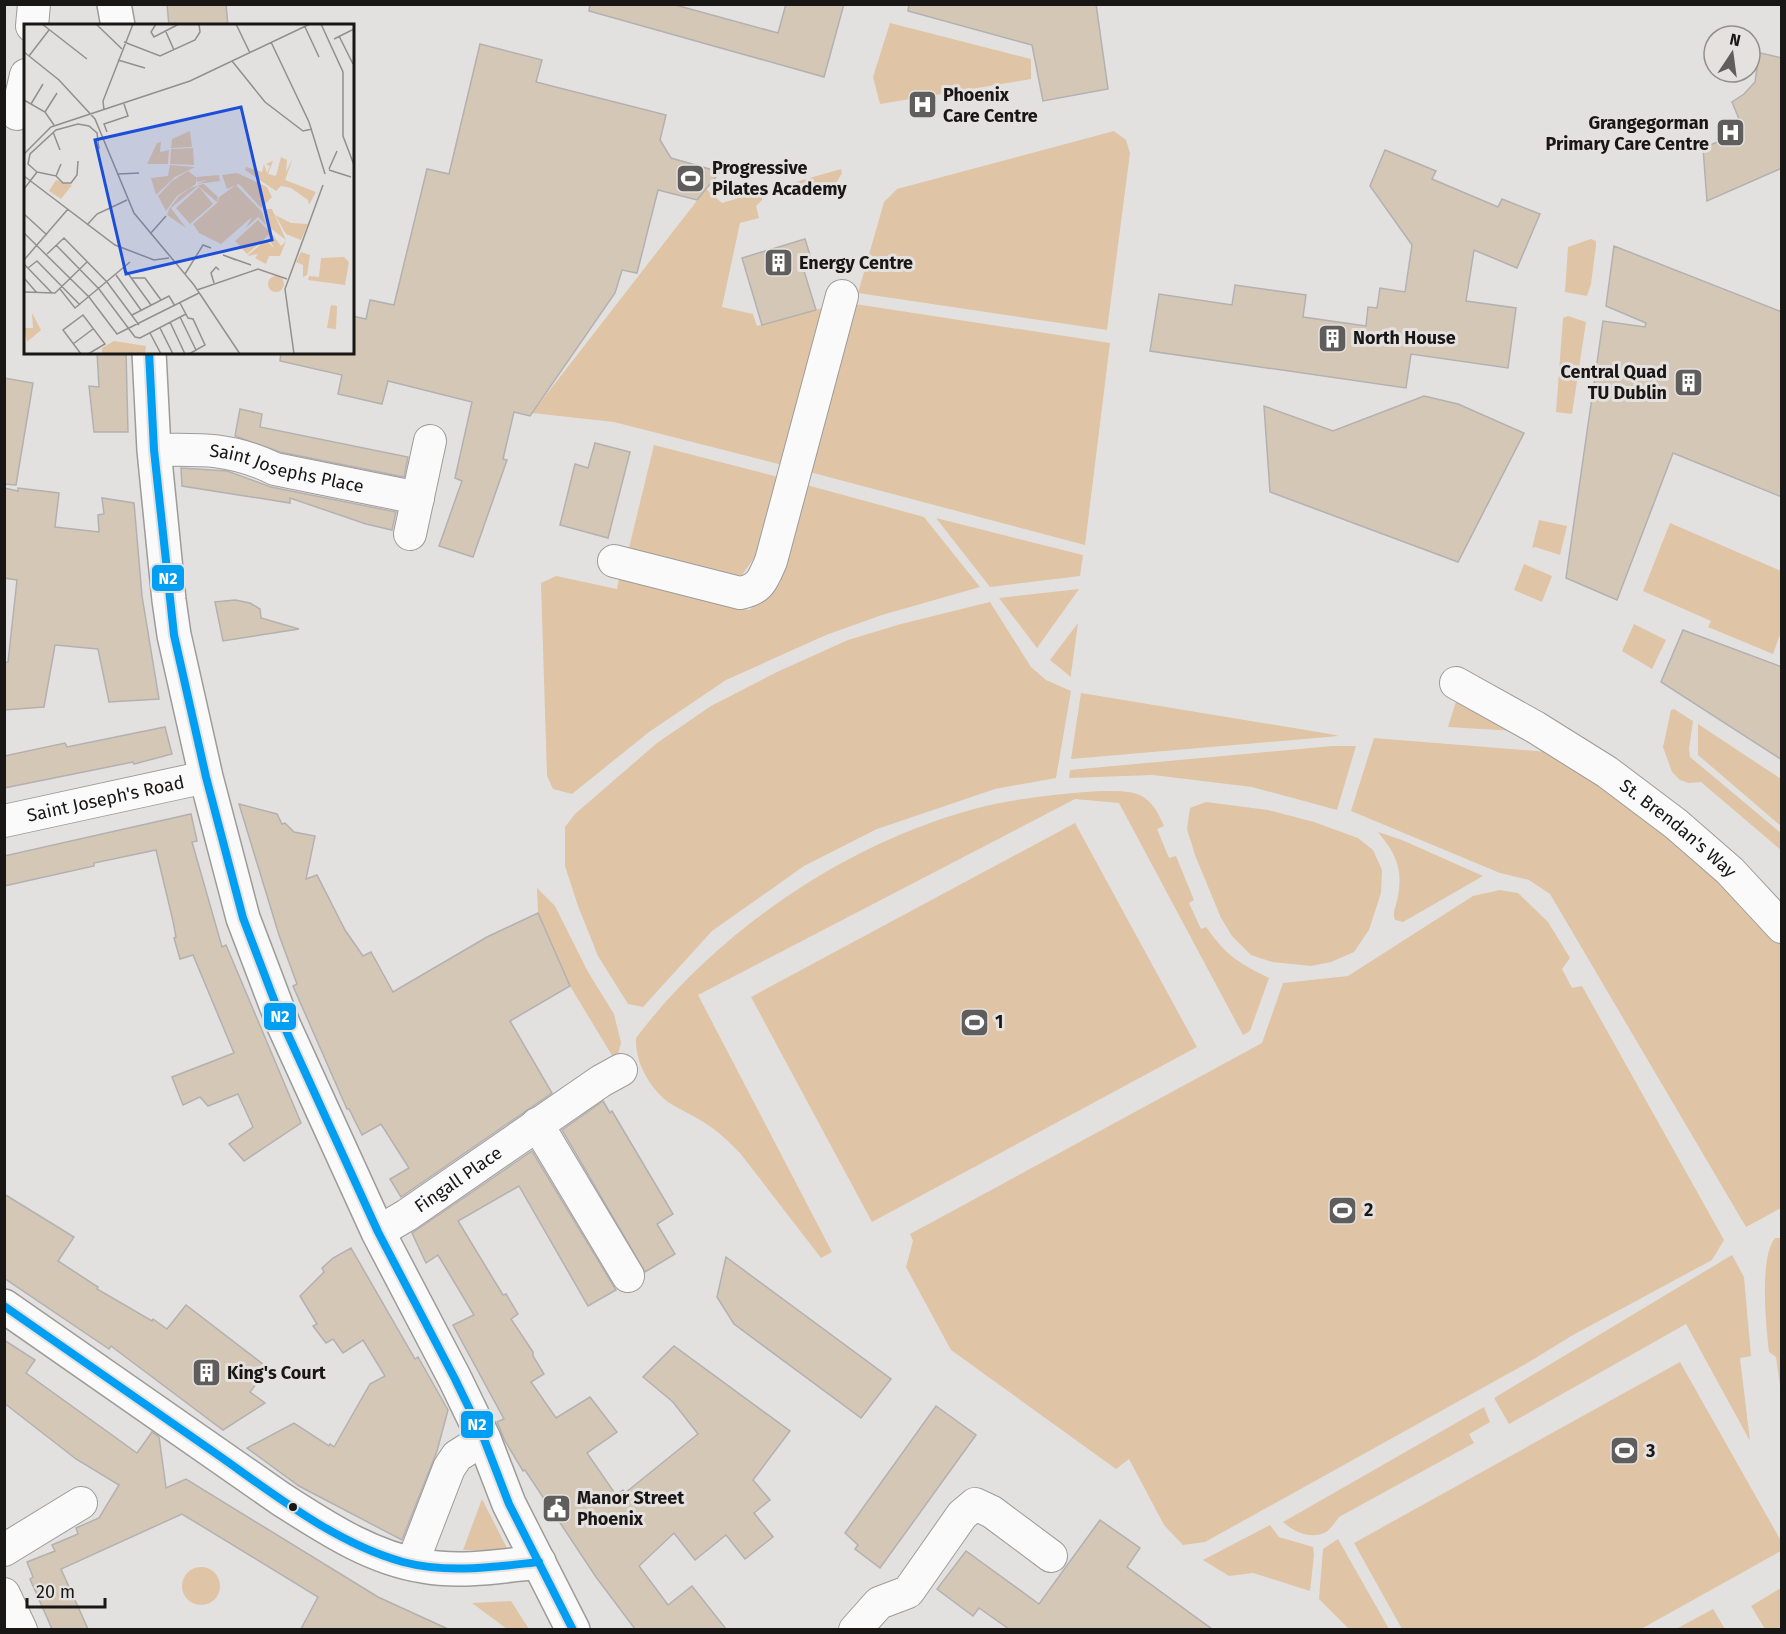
<svg xmlns="http://www.w3.org/2000/svg" width="1786" height="1634" viewBox="0 0 1786 1634" font-family="'Fira Sans',sans-serif">
  <style>
    .green { fill: #dfc4a6 }
    .building { fill: #d5c7b6; stroke: #b2b1b0; stroke-width: 1.5 }
    .lines { fill: none; stroke-linecap: round; stroke-linejoin: round }
    .street-casing { stroke: #9d9c9a; stroke-width: 34 }
    .secondary-casing { stroke: #9d9c9a; stroke-width: 36 }
    .street { stroke: #fbfafa; stroke-width: 32 }
    .secondary { stroke: #fbfafa; stroke-width: 33 }
    .bus-1-casing { stroke: #e4e1de; stroke-width: 12 }
    .bus-1 { stroke: #019ff3; stroke-width: 8 }
    .bus-dot { fill: #181716; stroke: #e4e1de; stroke-width: 2 }
    .labels { text-anchor: middle; dominant-baseline: central; stroke-width: 6; stroke-linejoin: round; paint-order: stroke }
    .poi-label { font-size: 18px; font-weight: bold; fill: #181716; stroke: #e4e1de; text-anchor: start }
    .street-label { font-size: 18px; fill: #181716; stroke: #e4e1de }
    .inset-road { fill: none; stroke: #92908f; stroke-width: 1.5 }
    .view { fill: #1d4ed8; fill-opacity: 0.15; stroke: #1d4ed8; stroke-width: 3 }
    .inset-edge { fill: none; stroke: #181716; stroke-width: 3 }
    .line-badge { stroke: #e4e1de; stroke-width: 2 }
    .badge-label { font-size: 16px; text-anchor: middle; font-weight: bold; fill: #fff }
  </style>
  <rect width="100%" height="100%" fill="#e3e1df"/>
  <g class="green">
    <path d="M890,23L1031,59V79L880,104L873,77Z"/>
    <path d="M1114,131L1126,140L1130,153L1107,330L858,293L884,202L897,189Z"/>
    <path d="M841,169L842,173L835,185L798,193L795,191L792,183Z"/>
    <path d="M706,189L722,203L762,191V200L756,206L759,218L740,223L722,307L753,314L757,326L826,307L786,466L614,422L532,413Z"/>
    <path d="M1591,239L1596,241V246L1591,284L1587,296L1565,292L1568,247Z"/>
    <path d="M855,304L1110,343L1085,545L806,471Z"/>
    <path d="M1568,316L1586,322L1572,414L1556,412L1563,318Z"/>
    <path d="M654,445L782,478L766,541L742,575L730,576L629,548Z"/>
    <path d="M803,484L924,517L980,587L882,615L826,635L726,680L649,732L572,794L553,789L547,776L541,583L556,576L617,589L619,579L749,610L768,597L780,583Z"/>
    <path d="M936,518L1083,555L1080,576L990,587Z"/>
    <path d="M1539,520L1567,526L1560,555L1535,547L1532,548Z"/>
    <path d="M1670,523L1781,571V632L1773,654L1708,627L1711,621L1643,591Z"/>
    <path d="M1524,564L1552,576L1542,602L1514,590Z"/>
    <path d="M1079,589L1037,648L999,598Z"/>
    <path d="M990,602L1031,667L1046,680L1071,691L1056,778L995,789L877,829L804,866L712,931L643,1007L628,1004L598,956L578,906L565,866V827L575,814L657,743L711,706L777,672L848,640L901,624Z"/>
    <path d="M1078,623L1071,674V677L1050,660Z"/>
    <path d="M1634,624L1666,640L1652,669L1622,651Z"/>
    <path d="M1081,693L1330,734L1339,736L1071,759Z"/>
    <path d="M1458,695L1515,731L1448,727Z"/>
    <path d="M1674,709L1693,721L1689,749L1690,757L1781,833V850L1701,782L1689,783L1680,780L1672,772L1663,747L1671,710Z"/>
    <path d="M1698,724L1781,779V826L1698,755Z"/>
    <path d="M1374,738L1561,753L1640,807L1781,941V1208L1746,1227L1550,894L1529,880L1500,873L1351,811Z"/>
    <path d="M1332,746H1356L1337,810L1252,787L1153,775L1069,778L1070,770Z"/>
    <path d="M1100,791C1135,791 1149,790 1164,826L1157,829L1169,858L1176,856L1194,900L1189,903L1201,929L1206,927C1228,957 1237,962 1269,978L1250,1031L1243,1035L1119,803L1075,799L698,995L832,1252L821,1258L740,1153C729,1142 718,1131 705,1123C693,1115 680,1110 668,1102C649,1087 635,1062 636,1038C717,931 845,844 974,809C1015,798 1058,794 1100,791Z"/>
    <path d="M1206,802L1268,810L1314,822L1358,838L1373,850L1382,870L1381,893L1369,930L1354,952L1331,962L1311,966L1272,962L1251,955L1232,936L1221,918L1195,855L1187,829L1190,808Z"/>
    <path d="M1075,823L1197,1047L872,1222L751,997Z"/>
    <path d="M1378,832L1402,840L1483,876L1403,922L1395,920C1392,913 1396,906 1398,897C1403,868 1396,854 1378,832Z"/>
    <path d="M537,888L555,906L588,972L614,1014L621,1043L616,1062L570,986L538,913Z"/>
    <path d="M1500,890L1518,893L1548,922L1570,958L1562,969L1572,988L1582,986L1724,1240L1712,1260L1573,1335L1529,1362L1205,1542L1183,1545L1164,1525L1129,1459L1116,1469L951,1350L906,1267L913,1241L910,1234L1262,1043L1283,983L1348,976L1473,896Z"/>
    <path d="M1775,1238H1781V1393L1776,1357L1769,1352C1766,1326 1759,1258 1775,1238Z"/>
    <path d="M1732,1255L1744,1277L1751,1356L1740,1358L1750,1441L1686,1324L1509,1424L1494,1398Z"/>
    <path d="M1680,1362L1781,1541V1551L1641,1629H1402L1354,1543Z"/>
    <path d="M1484,1407L1490,1422L1469,1434L1474,1443L1339,1517C1335,1522 1331,1529 1326,1532C1311,1540 1294,1532 1283,1522Z"/>
    <path d="M482,1499L508,1550H463Z"/>
    <path d="M1270,1525L1279,1537L1313,1547L1314,1555L1310,1591L1253,1573L1229,1576L1203,1560Z"/>
    <path d="M1338,1539L1389,1629H1349L1319,1599L1323,1549Z"/>
    <circle cx="201" cy="1586" r="19"/>
    <path d="M1781,1588V1629H1765L1751,1606Z"/>
    <path d="M511,1601L529,1629H507L472,1603Z"/>
    <path d="M1713,1609L1725,1629H1676Z"/>
  </g>
  <g class="building">
    <path d="M167,4H226L228,26H169Z"/>
    <path d="M590,4H672L778,33L786,4H844L824,77L589,11Z"/>
    <path d="M909,4H1096L1108,89L1043,101L1032,45L908,11Z"/>
    <path d="M480,44L542,60L536,82L666,115L660,140L671,158L720,172L697,200L658,190L637,273L622,270L615,293L530,416L514,412L503,459L507,460L473,557L439,546L462,481L455,478L472,402L388,381L382,404L338,394L342,375L280,361L281,352H352V316L366,319L370,300L394,305L427,169L449,174Z"/>
    <path d="M1756,52L1782,58V168L1707,201L1703,148L1744,131L1732,102L1744,94L1755,82L1757,68Z"/>
    <path d="M1385,150L1436,171L1432,179L1498,207L1502,199L1540,214L1517,268L1474,250L1466,301L1516,308L1508,368L1411,354L1406,388L1150,351L1159,294L1232,305L1235,285L1306,295L1303,317L1366,326L1368,307L1377,308L1380,288L1405,292L1412,245L1370,186Z"/>
    <path d="M805,239L814,268L804,271L816,310L762,325L742,258Z"/>
    <path d="M1614,246L1782,312V497L1673,453L1617,600L1566,578L1603,321L1645,327L1646,323L1606,306Z"/>
    <path d="M97,352H126L128,432H94L89,386L99,387Z"/>
    <path d="M4,378L33,383L16,485L4,484Z"/>
    <path d="M1424,396L1458,404L1524,433L1458,562L1270,492L1264,406L1333,431Z"/>
    <path d="M240,409L262,414L260,427L408,457L404,477L280,452L235,436Z"/>
    <path d="M595,443L630,452L608,538L560,525L575,464L588,468Z"/>
    <path d="M181,468L227,471L271,487L396,512L392,530L366,524L290,498V503L182,486Z"/>
    <path d="M4,488L18,491V488L59,493L55,527L99,532L98,515L104,514L102,498L134,503L142,596L159,699L109,702L98,649L55,645L44,707L4,710V663L8,662L17,580L4,578Z"/>
    <path d="M235,600L250,603L260,609L261,618L299,629L223,641L215,602Z"/>
    <path d="M1683,630L1782,667V760L1661,682Z"/>
    <path d="M165,727L172,754L134,764L133,762L4,788V756L65,743L67,747Z"/>
    <path d="M239,804L277,814L282,824L285,823L294,832L315,836L306,879L317,875L345,930L363,956L371,952L393,992L487,937L538,913L570,986L510,1021L552,1093L401,1197L390,1179L409,1168L381,1124L362,1135L349,1109H347L293,986L297,984L279,935Z"/>
    <path d="M191,814L197,841L192,842L222,947L226,945L301,1123L244,1161L229,1144L253,1127L238,1094L208,1106L200,1097L183,1105L172,1077L234,1053L193,955L180,959L174,938L176,937L173,921L156,850L94,863V866L4,886V856Z"/>
    <path d="M603,1101L610,1113L612,1111L673,1214L657,1224L675,1254L645,1272L562,1130Z"/>
    <path d="M532,1151L616,1290L588,1306L519,1186L458,1221L503,1295L506,1294L518,1314L511,1319L533,1352V1356L544,1374L531,1382L556,1418L590,1397L617,1432L587,1453L616,1495L623,1490L625,1493L698,1434L673,1402L643,1377L674,1346L790,1431L753,1480L770,1500L754,1513L773,1537L745,1559L726,1535L695,1560L674,1533L639,1566L668,1605L692,1586L726,1629H635L596,1577L525,1470L523,1471L505,1441L497,1422L504,1419L453,1325L474,1315L438,1255L426,1263L412,1233Z"/>
    <path d="M4,1194L74,1237L58,1261L98,1287L97,1289L152,1321L153,1319L167,1329L186,1305L268,1368L250,1392L265,1403L223,1430L111,1346L109,1349L4,1278Z"/>
    <path d="M351,1248L415,1359L418,1357L448,1410L437,1451L402,1540L299,1486L247,1448L294,1423L329,1446L330,1444L334,1447L370,1384L385,1376L363,1340L343,1353L333,1339L326,1343L313,1326L317,1324L300,1296L324,1272L322,1268L333,1258Z"/>
    <path d="M726,1257L891,1379L861,1418L734,1324L717,1297Z"/>
    <path d="M4,1340L35,1360L26,1373L137,1453L152,1432L159,1437L166,1488L186,1479L378,1597L448,1629H301L318,1597L182,1514L61,1569L88,1629H52L30,1579L33,1577L27,1562L55,1551L52,1545L78,1534L76,1528L99,1518L119,1485L76,1459L4,1403Z"/>
    <path d="M936,1406L976,1435L880,1568L855,1549L858,1545L845,1533Z"/>
    <path d="M1100,1520L1140,1548L1127,1567L1212,1629H1009L979,1608L973,1616L937,1589L966,1551L1039,1604Z"/>
  </g>
  <g class="lines">
    <defs>
      <g id="street">
        <path d="M32,26L34,4"/>
        <path d="M17,114L26,75"/>
        <path id="s1" d="M154,450C201,449 232,448 275,469L418,498"/>
        <path d="M410,534L430,441"/>
        <path d="M614,561L740,593C761,589 763,579 771,561L842,296"/>
        <path id="s2" d="M1456,683L1535,727L1607,772L1676,824L1730,871L1782,927"/>
        <path id="s3" d="M4,821L206,777"/>
        <path d="M537,1124L628,1276"/>
        <path id="s4" d="M378,1232L407,1215L601,1081L621,1070"/>
        <path d="M4,1550L81,1503"/>
        <path d="M412,1564L449,1468L457,1456L484,1439"/>
        <path d="M4,1594L21,1630"/>
        <path d="M855,1630L879,1603L908,1592L962,1515L975,1504L992,1512L1051,1556"/>
      </g>
      <g id="secondary">
        <path d="M114,4L118,26"/>
        <path d="M149,352L154,450L169,600L174,635L206,777L243,918L284,1026L378,1232L455,1379L484,1439L509,1504L573,1630"/>
        <path d="M4,1306L281,1499C325,1527 371,1558 423,1566C461,1573 501,1566 539,1562"/>
      </g>
    </defs>
    <use href="#street" class="street-casing"/>
    <use href="#secondary" class="secondary-casing"/>
    <use href="#street" class="street"/>
    <use href="#secondary" class="secondary"/>
    <defs>
      <g id="bus-1">
        <path d="M149,352L154,450L174,635L206,777L243,918L284,1026L378,1232L455,1379L484,1439L509,1504L573,1630"/>
        <path d="M4,1306C76,1356 147,1406 218,1455C275,1495 335,1543 403,1562C448,1574 494,1567 539,1562"/>
      </g>
    </defs>
    <use href="#bus-1" class="bus-1-casing"/>
    <use href="#bus-1" class="bus-1"/>
  </g>
  <defs>
    <symbol id="hospital-square" viewBox="-11 -11 22 22"><rect x="-9" y="-9" width="18" height="18" rx="4" fill="#5f5e5c" stroke="#e4e1de"/><path d="M-5-5h3v3.5h4V-5h3V5h-3V1.5h-4V5h-3Z" fill="#fff"/></symbol>
    <symbol id="stadium-square" viewBox="-11 -11 22 22"><rect x="-9" y="-9" width="18" height="18" rx="4" fill="#5f5e5c" stroke="#e4e1de"/><path d="M0-5a6.5 5 0 1 0 0 10a6.5 5 0 1 0 0-10ZM-3.5-1.8h7v3.6h-7Z" fill="#fff"/></symbol>
    <symbol id="building-square" viewBox="-11 -11 22 22"><rect x="-9" y="-9" width="18" height="18" rx="4" fill="#5f5e5c" stroke="#e4e1de"/><path d="M-4-6H4V6H1V3H-1V6H-4ZM-2.5-4.3h1.7v1.8h-1.7ZM.8-4.3h1.7v1.8H.8ZM-2.5-1h1.7V.8h-1.7ZM.8-1h1.7V.8H.8Z" fill="#fff"/></symbol>
    <symbol id="civic-square" viewBox="-11 -11 22 22"><rect x="-9" y="-9" width="18" height="18" rx="4" fill="#5f5e5c" stroke="#e4e1de"/><path d="M-.6-6.5H3V-4.5H.6V-3L4-1V1h2V6H-6V1h2V-1L-.6-3ZM-1.2 2.5V6h2.4V2.5Z" fill="#fff"/></symbol>
  </defs>
  <g fill-rule="evenodd">
    <use href="#hospital-square" x="906" y="88" width="33" height="33"/>
    <use href="#hospital-square" x="1714" y="116" width="33" height="33"/>
    <use href="#stadium-square" x="674" y="162" width="33" height="33"/>
    <use href="#building-square" x="762" y="246" width="33" height="33"/>
    <use href="#building-square" x="1316" y="322" width="33" height="33"/>
    <use href="#building-square" x="1672" y="366" width="33" height="33"/>
    <use href="#stadium-square" x="958" y="1006" width="33" height="33"/>
    <use href="#stadium-square" x="1326" y="1194" width="33" height="33"/>
    <use href="#building-square" x="190" y="1356" width="33" height="33"/>
    <use href="#stadium-square" x="1608" y="1434" width="33" height="33"/>
    <use href="#civic-square" x="540" y="1492" width="33" height="33"/>
  </g>
  <circle class="bus-dot" cx="293" cy="1507" r="5"/>
  <g class="labels">
    <g class="poi-label">
      <text x="943" y="95">Phoenix<tspan x="943" dy="21">Care Centre</tspan></text>
      <text x="1709" y="123" text-anchor="end">Grangegorman<tspan x="1709" dy="21">Primary Care Centre</tspan></text>
      <text x="712" y="168">Progressive<tspan x="712" dy="21">Pilates Academy</tspan></text>
      <text x="799" y="263">Energy Centre</text>
      <text x="1353" y="338">North House</text>
      <text x="1667" y="372" text-anchor="end">Central Quad<tspan x="1667" dy="21">TU Dublin</tspan></text>
      <text x="995" y="1022">1</text>
      <text x="1364" y="1210">2</text>
      <text x="227" y="1373">King's Court</text>
      <text x="1646" y="1451">3</text>
      <text x="577" y="1498">Manor Street<tspan x="577" dy="21">Phoenix</tspan></text>
    </g>
    <g class="street-label">
      <text stroke="none"><textPath href="#s1" startOffset="135">Saint Josephs Place</textPath></text>
      <text stroke="none"><textPath href="#s3" startOffset="104">Saint Joseph's Road</textPath></text>
      <text stroke="none"><textPath href="#s2" startOffset="266">St. Brendan's Way</textPath></text>
      <text stroke="none"><textPath href="#s4" startOffset="96">Fingall Place</textPath></text>
    </g>
  </g>
  <g transform="translate(24 24)">
    <rect width="330" height="330" fill="#e3e1df"/>
    <path d="M166,107L168,123L147,124L148,115ZM137,118L136,128L145,126L144,140H123L133,119ZM169,124L170,141L146,140L147,125ZM257,133L263,136L262,148L269,134L261,156L292,168L285,181L284,176L267,164L257,162L252,167L221,146L222,143L238,148L240,140L243,149L246,142L242,140L249,137L244,150L252,152ZM146,141L171,143L151,153L132,171L127,154L144,152ZM164,147L172,153L195,151L196,157L173,160L183,156L173,158L172,154V160L153,172L142,187L134,172L148,157ZM213,149L243,163L248,173L237,184L215,160L203,165L198,151ZM32,156L48,161L37,175L25,167ZM180,160L194,173L193,178L174,162L147,184L162,204L143,191L145,185L155,172L166,164L179,160ZM212,161L238,188L242,201L234,193L222,204L228,193L197,220L175,209L169,200L194,178L195,173ZM175,163L189,180L166,200L152,184ZM240,185H248L262,216L245,203ZM251,191L267,199L284,200L277,216L262,210ZM234,196L247,209L223,230L211,217ZM249,211L257,222L262,217L256,232H245L242,240L231,234L234,230L223,232L242,216L250,224L245,215ZM277,228L286,231L283,251L279,253V241L272,238ZM320,233L325,238L321,261L284,256L285,252L295,253L297,234ZM244 260a8 8 0 1 1 16 0a8 8 0 1 1-16 0ZM307,281L313,282L312,305L303,304ZM8,289L17,306L3,318L0,304H9ZM90,317L122,322L121,330H78V324Z" fill="#dfc4a6"/>
    <path class="inset-road" d="M18,0L63,35M72,0L98,25M132,0L127,8L130,13L155,0M212,0L226,29M297,0L319,48V112L330,141M281,3L295,33M142,8L150,26M315,12L329,40M310,15L330,5M100,18L136,32L171,16L176,8L175,0M247,18L285,98L301,150M0,28L35,56L71,95L110,189L170,261L216,330M5,32L25,6M94,36L121,44M208,37L241,78L279,107L288,105M0,76L21,88L30,101M7,80L19,60M80,86L79,77L109,0M21,88L33,69M29,108L36,126M83,108L80,100L104,92L100,80M0,130L27,103L166,57L286,0M305,145L313,127M305,146L327,153M13,148L32,152L37,140M94,150L115,149M0,152L91,221L130,236L145,234M32,152L39,159H47L53,151L54,137M0,165L13,148L4,140L6,130L32,106L54,100L65,102L73,109L75,125M0,190L23,211M63,201L73,190L103,176M0,209L65,273L93,310L175,269M126,210L142,192M32,221L75,265L111,313L116,314L162,290M23,230L40,214L83,258L115,301M0,236L44,185M212,236L199,231L227,241M0,240L28,269M4,244L13,237L56,281M100,244L127,281M161,250L179,221L187,224M92,251L117,286M0,254L13,269M108,254H121L137,276M190,259L187,249L192,243L195,246M36,265L51,284L106,238M173,266L234,245L263,255M0,268L31,269L63,238M156,279L164,294L169,295L181,321L165,330M108,291L145,272L151,282M156,293L172,326M146,298L161,330M136,304L149,330M126,309L137,330M49,320L69,305M57,330L39,306L59,291L81,320L64,330M270,330L261,265L299,161"/>
    <path class="view" d="M217,83L248,216L102,250L71,116Z"/>
    <rect width="330" height="330" class="inset-edge"/>
  </g>
  <g class="line-badge">
    <rect x="151" y="564" width="34" height="28" rx="6" fill="#019ff3"/>
    <rect x="263" y="1002" width="34" height="29" rx="6" fill="#019ff3"/>
    <rect x="460" y="1410" width="34" height="29" rx="6" fill="#019ff3"/>
  </g>
  <g class="badge-label">
    <text x="168" y="584">N2</text>
    <text x="280" y="1022">N2</text>
    <text x="477" y="1430">N2</text>
  </g>
  <rect width="1786" height="1634" fill="none" stroke="#181716" stroke-width="12"/>
  <g transform="translate(1732 54) rotate(13)"><circle r="28" fill="#e4e1de" stroke="#92908e" stroke-width="1.5"/>
  <path d="M0-4.5L10 22L0 15L-10 22Z" fill="#5f5e5c"/>
  <text y="-9" font-size="16" font-weight="bold" text-anchor="middle" fill="#181716">N</text>
  </g>
  <path d="M27 1598v9h78v-9" fill="none" stroke="#181716" stroke-width="3"/>
  <text x="36" y="1598" font-size="18" fill="#181716" stroke="#e4e1de" stroke-width="4.5" paint-order="stroke">20 m</text>
</svg>
